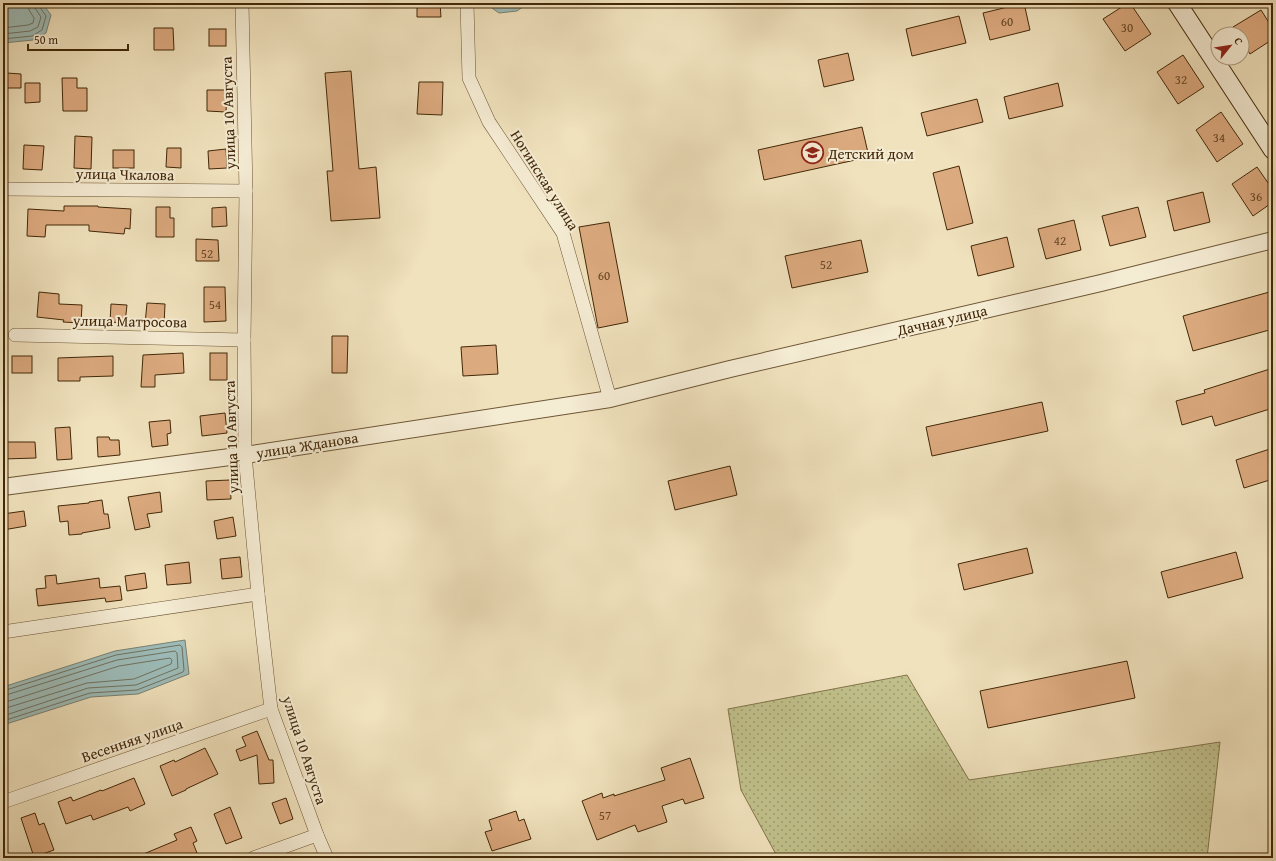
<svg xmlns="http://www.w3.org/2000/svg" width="1276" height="861" viewBox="0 0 1276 861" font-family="'Gentium Book Plus',serif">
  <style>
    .park { fill: url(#park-dots); stroke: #82744a }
    .water { fill: #9dbcb9; stroke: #798172 }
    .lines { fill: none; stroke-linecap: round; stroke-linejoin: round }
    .shore { stroke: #707260; stroke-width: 1 }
    .building { fill: #dcaa7f; stroke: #422808 }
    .minor-casing { stroke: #6e5635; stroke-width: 14 }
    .tertiary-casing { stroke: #6e5635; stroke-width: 18 }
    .secondary-casing { stroke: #422808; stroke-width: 20 }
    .minor { stroke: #f5ecd4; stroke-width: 13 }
    .tertiary { stroke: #f5ecd4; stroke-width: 16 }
    .secondary { stroke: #f5ecd4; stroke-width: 18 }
    .labels { text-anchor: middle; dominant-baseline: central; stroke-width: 4; stroke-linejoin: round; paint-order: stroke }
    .number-label { font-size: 13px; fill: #684826 }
    .street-label { font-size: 15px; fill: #422808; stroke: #f5ecd4 }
    .poi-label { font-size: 15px; fill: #422808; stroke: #f5ecd4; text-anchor: start }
  </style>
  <defs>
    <pattern id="park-dots" width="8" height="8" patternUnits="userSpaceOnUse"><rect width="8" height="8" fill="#c1c18c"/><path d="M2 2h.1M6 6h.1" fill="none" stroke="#9e9d70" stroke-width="1.8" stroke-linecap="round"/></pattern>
  </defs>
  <rect width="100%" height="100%" fill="#f0e2bd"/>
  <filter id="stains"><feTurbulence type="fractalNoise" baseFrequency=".005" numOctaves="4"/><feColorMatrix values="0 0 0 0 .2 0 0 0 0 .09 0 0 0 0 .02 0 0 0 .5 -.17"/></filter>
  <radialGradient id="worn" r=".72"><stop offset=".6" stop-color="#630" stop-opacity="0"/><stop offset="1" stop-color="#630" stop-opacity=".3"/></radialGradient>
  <path class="park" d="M907,675L969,780L1220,742L1207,858H778L741,790L728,709Z"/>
  <g class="water">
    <path d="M3,3H42L51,15L46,33L33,40L3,43Z"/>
    <path d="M489,3H528L517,11L499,13L492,8Z"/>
    <path d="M185,640L189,674L138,694L91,697L3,725V687L115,651Z"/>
  </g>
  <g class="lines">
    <g class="shore">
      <path d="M3,28L28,25L33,23L34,18L29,10L28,3"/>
      <path d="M3,34L30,31L38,27L41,17L35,8L34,3"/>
      <path d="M3,39L32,36L42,30L46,16L39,6V3"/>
      <path d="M3,691L116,655L180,645L182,647L184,670L183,672L137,690L90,693L3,721"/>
      <path d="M3,696L117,660L175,651L177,653L178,668L136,685L88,688L3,716"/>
      <path d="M3,702L9,701L119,666L170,658L172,660L171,664L134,679L87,683L3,709"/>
    </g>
  </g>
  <g class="building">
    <path d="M417,3H440L441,17H417Z"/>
    <path d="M1024,3L1030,30L990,40L983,13Z"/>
    <path d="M1128,3H1130L1151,34L1125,51L1103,19Z"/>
    <path d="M1261,10L1273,29V39L1250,54L1242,41V34H1237L1233,27Z"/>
    <path d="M959,16L966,43L912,56L906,29Z"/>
    <path d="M154,28H173L174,50H154Z"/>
    <rect x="209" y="29" width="17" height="17"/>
    <path d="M848,53L854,80L824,87L818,60Z"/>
    <path d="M1183,55L1204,87L1178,104L1157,72Z"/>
    <path d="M351,71L359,169L376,167L380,218L331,221L327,171H333L325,73Z"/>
    <path d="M7,73L21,74V88H7Z"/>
    <path d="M62,78H77V88H87V111H63Z"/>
    <path d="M419,82H443L442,115L417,114Z"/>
    <path d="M25,83H40V102L25,103Z"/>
    <path d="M1058,83L1063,106L1009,119L1004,97Z"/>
    <path d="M207,90H227L226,112L207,111Z"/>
    <path d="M977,99L983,122L927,136L921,113Z"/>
    <path d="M1221,112L1243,144L1217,162L1196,130Z"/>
    <path d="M862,127L869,157L764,180L758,150Z"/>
    <path d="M75,136L92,137L91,169L74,168Z"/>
    <path d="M24,145L44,146L42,170L23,169Z"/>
    <path d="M167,148H181V168L166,167Z"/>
    <path d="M226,149L227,168L209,169L208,151Z"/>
    <rect x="113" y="150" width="21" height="18"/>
    <path d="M959,166L973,223L947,230L933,173Z"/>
    <path d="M1257,167L1273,190V202L1253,216L1232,184Z"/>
    <path d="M1203,192L1210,222L1174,231L1167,201Z"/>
    <path d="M64,206H98V207L131,209L130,229L125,228L124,234L89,231V225H46L45,237L27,236L28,209L64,211Z"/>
    <path d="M156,207H170V218H174V237H156Z"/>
    <path d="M226,207L227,226L212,227V208Z"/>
    <path d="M1138,207L1146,237L1110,246L1102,216Z"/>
    <path d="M1074,220L1081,250L1046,259L1038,229Z"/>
    <path d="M609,222L628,322L598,328L579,227Z"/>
    <path d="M1007,237L1014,267L978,276L971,246Z"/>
    <path d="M196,239L218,240L219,261H196Z"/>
    <path d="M861,240L868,272L792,288L785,256Z"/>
    <path d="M204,287H225L226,321L204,322Z"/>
    <path d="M1273,291V329L1193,351L1183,316Z"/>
    <path d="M39,292L59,294V304L82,305L81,323L63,322L64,320L37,317Z"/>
    <path d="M147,303L165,304L164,325L145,324Z"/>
    <path d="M111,304L127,305L125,323L110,322Z"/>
    <path d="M332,336H348L347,373H332Z"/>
    <path d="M496,345L498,374L463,376L461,347Z"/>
    <path d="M183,353L184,373L155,375V387H141L143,355Z"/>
    <rect x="210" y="353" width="17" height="27"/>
    <rect x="12" y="356" width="20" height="17"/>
    <path d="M113,356V376L80,377V381H58V358Z"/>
    <path d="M1273,368V408L1215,426L1212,416L1182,425L1176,401L1205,393L1204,390Z"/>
    <path d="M1042,402L1048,431L932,456L926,427Z"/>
    <path d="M225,413L227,433L202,436L200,416Z"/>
    <path d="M170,420L171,433L167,434L168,445L152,447L149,422Z"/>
    <path d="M70,427L72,459L57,460L55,428Z"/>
    <path d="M97,437H109L110,440H119L120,455L98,457Z"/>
    <path d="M3,442H35L36,458L3,459Z"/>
    <path d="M1273,448V479L1244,488L1236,460Z"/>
    <path d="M730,466L737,495L675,510L668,481Z"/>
    <path d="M230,480L231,499L207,500L206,481Z"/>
    <path d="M160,492L162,512L147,514L150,527L135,530L128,497Z"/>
    <path d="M102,500L104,514H108L110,528L82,533V534L69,535L68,521L60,522L58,506L89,503V502Z"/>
    <path d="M24,511L26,526L3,530V514Z"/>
    <path d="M233,517L236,536L217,539L214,521Z"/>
    <path d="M1027,548L1033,573L964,590L958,564Z"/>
    <path d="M1236,552L1243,578L1168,598L1161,572Z"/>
    <path d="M240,557L242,577L222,579L220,559Z"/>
    <path d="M189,562L191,583L167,585L165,565Z"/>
    <path d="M145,573L147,588L127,591L125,576Z"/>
    <path d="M56,575L57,584L99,578L100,588L120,586L122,600L106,602L105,598L38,606L36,589L46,588L45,576Z"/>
    <path d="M1127,661L1135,698L988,728L980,691Z"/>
    <path d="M257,731L269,760H273L274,783L259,784L257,755L240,761L236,750L246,746L242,737Z"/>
    <path d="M205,748L218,774L186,789V790L172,796L160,766L174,760L175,762Z"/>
    <path d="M690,758L704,798L685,804L683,799L662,806L667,822L638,832L635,825L597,840L582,801L602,793L603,798L614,794V796L665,780L661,768Z"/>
    <path d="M134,778L145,804L130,811L128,807L93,820L91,815L66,824L58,802L71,797L73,801L101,790L102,791Z"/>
    <path d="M286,798L293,819L280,824L272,803Z"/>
    <path d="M230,807L242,838L226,844L214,814Z"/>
    <path d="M516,811L519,821L524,819L531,839L492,851L485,832L492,830L489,820Z"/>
    <path d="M35,813L39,825L44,823L54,850L34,857L21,818Z"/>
    <path d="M191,827L197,841L193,843L199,858H134L177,840L174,834Z"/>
  </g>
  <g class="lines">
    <defs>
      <g id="minor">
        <path d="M242,3L246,191L244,340L245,455L258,594L271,709L317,835L327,858"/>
        <path d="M467,3L469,78L489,122L563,233L610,399"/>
        <path d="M3,189L246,191"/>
        <path d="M15,335L244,340"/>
        <path d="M3,632L258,594"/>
        <path d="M3,802L271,709"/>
        <path d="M253,858L317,835"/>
      </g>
      <path id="tertiary" d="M3,487L245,455L610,399L730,369L1101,283L1273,240"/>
      <path id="secondary" d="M1177,3L1273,150"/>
    </defs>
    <use href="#minor" class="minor-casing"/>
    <use href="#tertiary" class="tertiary-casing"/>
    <use href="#secondary" class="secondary-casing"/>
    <use href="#minor" class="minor"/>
    <use href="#tertiary" class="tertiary"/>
    <use href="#secondary" class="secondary"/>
  </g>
  <defs>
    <symbol id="school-ring" viewBox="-11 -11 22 22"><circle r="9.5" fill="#f5ecd4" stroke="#8f2418" stroke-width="1.5"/><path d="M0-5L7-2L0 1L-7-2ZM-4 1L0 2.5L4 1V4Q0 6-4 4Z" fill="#8f2418"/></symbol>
  </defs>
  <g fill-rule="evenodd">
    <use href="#school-ring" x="800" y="140" width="25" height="25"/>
  </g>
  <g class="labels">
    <g class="number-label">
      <text x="1007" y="21">60</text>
      <text x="1127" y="27">30</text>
      <text x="1181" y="79">32</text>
      <text x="1219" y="137">34</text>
      <text x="1256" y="196">36</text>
      <text x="1060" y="240">42</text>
      <text x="207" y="253">52</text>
      <text x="826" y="264">52</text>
      <text x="604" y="275">60</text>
      <text x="215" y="304">54</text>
      <text x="605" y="815">57</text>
    </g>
    <g class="street-label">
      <text transform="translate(228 113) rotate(-92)">улица 10 Августа</text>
      <text transform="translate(125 174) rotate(1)">улица Чкалова</text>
      <text transform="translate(545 180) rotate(58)">Ногинская улица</text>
      <text transform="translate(942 320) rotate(-13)">Дачная улица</text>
      <text transform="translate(130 321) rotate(1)">улица Матросова</text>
      <text transform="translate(231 437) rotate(-92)">улица 10 Августа</text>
      <text transform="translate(307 445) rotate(-9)">улица Жданова</text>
      <text transform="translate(132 740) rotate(-19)">Весенняя улица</text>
      <text transform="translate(305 750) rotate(72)">улица 10 Августа</text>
    </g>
    <g class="poi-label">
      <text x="828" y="153">Детский дом</text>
    </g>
  </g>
  <rect width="1276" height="861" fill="none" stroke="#f0e2bd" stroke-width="16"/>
  <rect x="4" y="4" width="1268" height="853" fill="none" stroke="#422808" stroke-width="2"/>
  <rect x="8" y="8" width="1260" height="845" fill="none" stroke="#422808"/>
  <g transform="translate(1230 46) rotate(60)"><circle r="19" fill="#f5ecd4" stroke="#ad9e82"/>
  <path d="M0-3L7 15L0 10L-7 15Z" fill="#8f2418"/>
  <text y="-6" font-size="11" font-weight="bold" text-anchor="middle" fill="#422808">С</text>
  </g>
  <path d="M28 44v6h100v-6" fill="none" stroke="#422808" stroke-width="2"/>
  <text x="34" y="44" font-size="12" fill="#422808" stroke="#f5ecd4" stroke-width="3" paint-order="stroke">50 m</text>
  <rect width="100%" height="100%" filter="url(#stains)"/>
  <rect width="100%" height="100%" fill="url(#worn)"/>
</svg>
